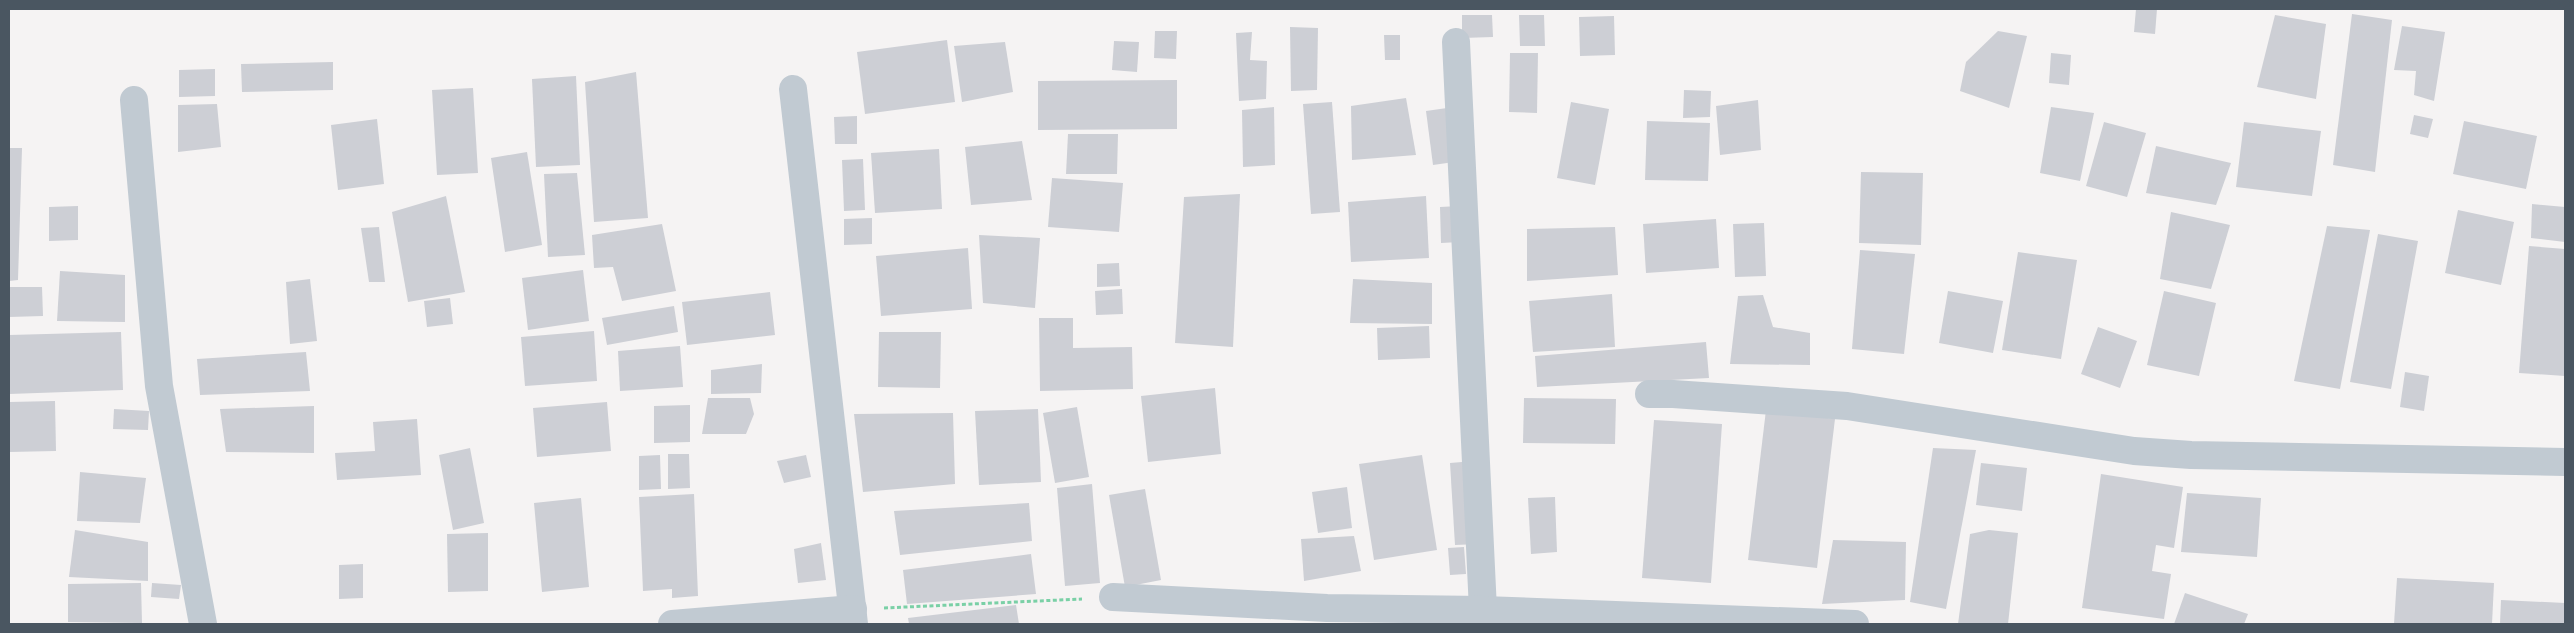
<svg xmlns="http://www.w3.org/2000/svg" width="2574" height="633" viewBox="0 0 2574 633" font-family="'Noto Sans',sans-serif">
  <style>
    .building { fill: #cdcfd5 }
    .lines { fill: none; stroke-linecap: round; stroke-linejoin: round }
    .path { stroke: #7ad0a6; stroke-width: 3; stroke-dasharray: 4 2.5; stroke-linecap: butt }
    .street { stroke: #c1cad2; stroke-width: 28 }
  </style>
  <rect width="100%" height="100%" fill="#f5f3f3"/>
  <g class="building">
    <path d="M2136,9H2157L2155,34L2134,32Z"/>
    <path d="M2352,14L2392,20L2375,172L2333,165Z"/>
    <path d="M1462,15H1492L1493,37L1462,38Z"/>
    <path d="M1519,15H1544L1545,46H1520Z"/>
    <path d="M2275,15L2326,24L2316,99L2257,87Z"/>
    <path d="M1614,16L1615,55L1580,56L1579,17Z"/>
    <path d="M2402,26L2445,32L2434,101L2414,95L2416,71L2394,70Z"/>
    <path d="M1290,27L1318,28L1317,90L1291,91Z"/>
    <path d="M1155,31H1177L1176,59L1154,58Z"/>
    <path d="M1998,31L2027,36L2009,108L1960,91L1966,62Z"/>
    <path d="M1252,32L1250,60L1267,61L1266,99L1239,101L1236,33Z"/>
    <path d="M1384,35H1400V60H1385Z"/>
    <path d="M947,40L955,102L865,114L857,52Z"/>
    <path d="M1114,41L1139,42L1137,72L1112,70Z"/>
    <path d="M1005,42L1013,92L962,102L954,46Z"/>
    <path d="M1510,53H1538L1537,113L1509,112Z"/>
    <path d="M2051,53L2071,55L2069,85L2049,83Z"/>
    <path d="M333,62V90L242,92L241,64Z"/>
    <path d="M215,69V96L179,97V70Z"/>
    <path d="M636,72L648,218L594,222L585,82Z"/>
    <path d="M576,76L580,165L536,167L532,79Z"/>
    <path d="M1177,80V129L1038,130V81Z"/>
    <path d="M473,88L478,173L437,175L432,90Z"/>
    <path d="M1684,90L1711,91L1710,117L1683,118Z"/>
    <path d="M1406,98L1416,155L1352,160L1351,106Z"/>
    <path d="M1758,100L1761,150L1720,155L1716,106Z"/>
    <path d="M1332,102L1340,212L1311,214L1303,104Z"/>
    <path d="M1571,102L1609,109L1595,185L1557,178Z"/>
    <path d="M217,104L221,147L178,152V105Z"/>
    <path d="M1274,107L1275,165L1243,167L1242,110Z"/>
    <path d="M2051,107L2094,113L2080,181L2040,173Z"/>
    <path d="M1447,108L1454,162L1433,165L1426,111Z"/>
    <path d="M2414,115L2433,119L2428,138L2410,134Z"/>
    <path d="M857,116V144H835L834,117Z"/>
    <path d="M377,119L384,184L338,190L331,125Z"/>
    <path d="M1647,121L1710,123L1708,181L1645,180Z"/>
    <path d="M2464,121L2537,136L2526,189L2453,174Z"/>
    <path d="M2104,122L2146,133L2127,197L2086,186Z"/>
    <path d="M2244,122L2321,131L2312,196L2236,187Z"/>
    <path d="M1068,134H1118L1117,174H1066Z"/>
    <path d="M1022,141L1032,200L971,205L965,147Z"/>
    <path d="M2156,146L2231,163L2216,205L2146,193Z"/>
    <path d="M9,148H22L18,280L9,281Z"/>
    <path d="M939,149L942,209L875,213L871,153Z"/>
    <path d="M527,152L542,245L505,252L491,158Z"/>
    <path d="M863,159L865,210L844,211L842,160Z"/>
    <path d="M1861,172L1923,173L1921,245L1859,243Z"/>
    <path d="M577,173L585,255L548,257L544,174Z"/>
    <path d="M1052,178L1123,183L1119,232L1048,227Z"/>
    <path d="M1240,194L1233,347L1175,343L1184,197Z"/>
    <path d="M446,196L465,292L408,302L392,212Z"/>
    <path d="M1426,196L1429,258L1351,262L1348,202Z"/>
    <path d="M2532,204L2565,207V242L2531,238Z"/>
    <path d="M78,206V240L49,241V207Z"/>
    <path d="M1459,206L1460,242L1441,243L1440,207Z"/>
    <path d="M2458,210L2514,222L2501,285L2445,273Z"/>
    <path d="M2171,212L2230,225L2211,289L2160,279Z"/>
    <path d="M872,218V244L844,245V219Z"/>
    <path d="M1716,219L1719,268L1646,273L1643,224Z"/>
    <path d="M1764,223L1766,276L1735,277L1733,224Z"/>
    <path d="M662,224L676,291L622,301L613,267L594,268L592,235Z"/>
    <path d="M2327,226L2370,230L2340,389L2294,381Z"/>
    <path d="M379,227L385,282H369L361,228Z"/>
    <path d="M1615,227L1618,275L1527,281V229Z"/>
    <path d="M2378,234L2418,241L2391,389L2350,382Z"/>
    <path d="M979,235L1040,238L1035,308L983,303Z"/>
    <path d="M2529,246L2565,249V376L2519,373Z"/>
    <path d="M968,248L972,309L881,316L876,256Z"/>
    <path d="M1860,250L1915,254L1904,354L1852,349Z"/>
    <path d="M2018,252L2077,260L2061,359L2002,350Z"/>
    <path d="M1119,263L1120,286L1097,287V264Z"/>
    <path d="M583,270L589,321L528,330L522,278Z"/>
    <path d="M60,271L125,275V322L57,321Z"/>
    <path d="M310,279L317,341L290,344L286,282Z"/>
    <path d="M1353,279L1432,283V324L1350,323Z"/>
    <path d="M9,287H42L43,316L9,317Z"/>
    <path d="M1122,289L1123,314L1096,315L1095,291Z"/>
    <path d="M1948,291L2003,301L1993,353L1939,343Z"/>
    <path d="M2164,291L2216,303L2199,376L2147,365Z"/>
    <path d="M770,292L775,335L687,345L682,302Z"/>
    <path d="M1612,294L1615,347L1533,352L1529,301Z"/>
    <path d="M1763,295L1773,327L1810,333V365L1730,364L1738,296Z"/>
    <path d="M450,298L453,324L427,327L424,301Z"/>
    <path d="M674,306L678,332L607,345L602,318Z"/>
    <path d="M1039,318H1073V348L1132,347L1133,389L1040,391Z"/>
    <path d="M1429,326L1430,358L1378,360L1377,328Z"/>
    <path d="M2098,327L2137,341L2120,388L2081,374Z"/>
    <path d="M594,331L597,381L525,386L521,337Z"/>
    <path d="M121,332L123,390L9,394V335Z"/>
    <path d="M879,332H941L940,388L878,387Z"/>
    <path d="M1706,342L1709,378L1537,387L1535,356Z"/>
    <path d="M680,346L683,387L620,391L618,351Z"/>
    <path d="M306,352L310,391L200,395L197,359Z"/>
    <path d="M762,364L761,393L711,394V370Z"/>
    <path d="M2405,372L2429,376L2424,411L2400,407Z"/>
    <path d="M1215,388L1221,454L1148,462L1141,396Z"/>
    <path d="M708,398H750L754,414L746,434H702Z"/>
    <path d="M1524,398L1616,399L1615,444L1523,443Z"/>
    <path d="M55,401L56,451L9,452V402Z"/>
    <path d="M607,402L611,451L537,457L533,408Z"/>
    <path d="M690,405V442L654,443V406Z"/>
    <path d="M314,406V453L226,452L220,409Z"/>
    <path d="M1077,407L1089,477L1055,483L1043,413Z"/>
    <path d="M114,409L149,411L148,430L113,429Z"/>
    <path d="M1038,409L1041,482L979,485L975,411Z"/>
    <path d="M1766,410L1835,419L1817,568L1748,560Z"/>
    <path d="M953,413L955,484L863,492L854,414Z"/>
    <path d="M417,419L421,475L337,480L335,453L375,451L373,422Z"/>
    <path d="M1654,420L1722,424L1711,583L1642,578Z"/>
    <path d="M470,448L484,523L453,530L439,455Z"/>
    <path d="M1933,448L1976,450L1946,609L1910,602Z"/>
    <path d="M668,454H689L690,488L668,489Z"/>
    <path d="M660,455L661,489L639,490V456Z"/>
    <path d="M806,455L811,477L784,483L777,461Z"/>
    <path d="M1422,455L1437,550L1374,560L1359,464Z"/>
    <path d="M1474,461L1479,544L1455,545L1450,463Z"/>
    <path d="M1981,463L2027,468L2022,511L1976,505Z"/>
    <path d="M80,472L146,478L140,523L77,521Z"/>
    <path d="M2101,474L2183,487L2174,548L2156,545L2152,571L2171,574L2164,619L2082,608Z"/>
    <path d="M1092,484L1100,583L1065,586L1057,488Z"/>
    <path d="M1347,487L1352,528L1318,533L1312,492Z"/>
    <path d="M1145,489L1161,580L1125,587L1109,495Z"/>
    <path d="M2187,493L2261,498L2257,557L2181,552Z"/>
    <path d="M694,494L698,596L672,598V589L643,591L639,497Z"/>
    <path d="M1555,497L1557,552L1531,554L1528,498Z"/>
    <path d="M581,498L589,587L542,592L534,503Z"/>
    <path d="M1029,503L1032,541L900,555L894,511Z"/>
    <path d="M75,530L148,542V581L69,577Z"/>
    <path d="M1989,530L2018,533L2008,624H1958L1970,534Z"/>
    <path d="M488,533V591L448,592L447,534Z"/>
    <path d="M1354,536L1361,571L1304,581L1301,539Z"/>
    <path d="M1833,540L1906,542L1905,600L1822,604Z"/>
    <path d="M821,543L826,580L798,583L794,549Z"/>
    <path d="M1464,547L1466,574L1450,575L1448,548Z"/>
    <path d="M1031,554L1036,594L907,604L903,570Z"/>
    <path d="M363,564V598L339,599V565Z"/>
    <path d="M2397,578L2494,583L2492,624H2394Z"/>
    <path d="M141,583L142,623L68,622V584Z"/>
    <path d="M152,583L181,585L179,599L151,597Z"/>
    <path d="M2185,593L2248,614L2244,624H2174Z"/>
    <path d="M2501,600L2565,603V624H2500Z"/>
    <path d="M1016,605L1019,624H909L908,618Z"/>
  </g>
  <g class="lines">
    <path class="path" d="M884,608L1082,599"/>
    <g class="street">
      <path d="M1456,42L1483,610"/>
      <path d="M793,89L854,624"/>
      <path d="M134,100L159,386L203,624"/>
      <path d="M1649,394H1673L1847,406L2134,451L2191,455L2565,462"/>
      <path d="M1113,597L1327,608L1483,610L1855,624"/>
      <path d="M672,624L853,609"/>
    </g>
  </g>
  <rect width="2574" height="633" fill="none" stroke="#4a5661" stroke-width="20"/>
</svg>
